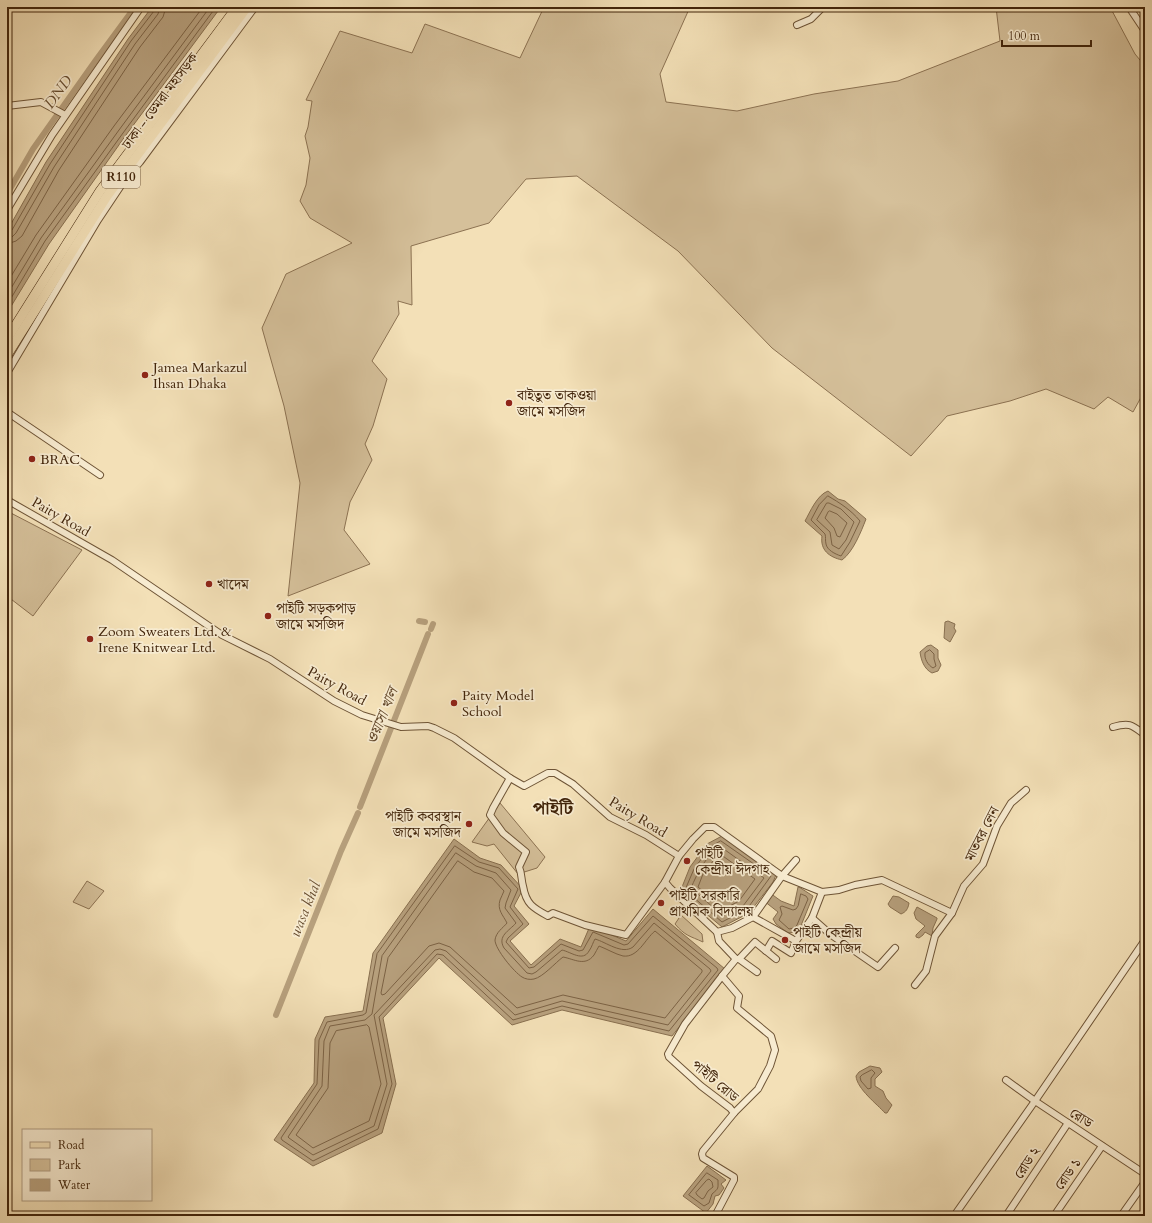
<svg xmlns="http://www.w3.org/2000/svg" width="1152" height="1223" viewBox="0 0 1152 1223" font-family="Cardo,'Noto Serif Bengali',serif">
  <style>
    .green { fill: #d5c09a; stroke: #8c7252 }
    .water { fill: #b7a07d; stroke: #886f4f }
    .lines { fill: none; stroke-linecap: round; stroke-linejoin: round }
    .shore { stroke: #7c6244; stroke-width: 1 }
    .canal { stroke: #b7a07d; stroke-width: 6 }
    .street-casing { stroke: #6e5436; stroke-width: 8 }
    .primary-casing { stroke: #42250b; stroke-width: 10 }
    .street { stroke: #f7ebd0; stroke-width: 6 }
    .primary { stroke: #f3e0b7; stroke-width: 9 }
    .poi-dot { fill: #8f2418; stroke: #f7ebd0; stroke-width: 1.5 }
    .labels { text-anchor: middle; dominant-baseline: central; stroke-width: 3.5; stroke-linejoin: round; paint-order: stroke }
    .shield { fill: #f7ebd0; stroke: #786046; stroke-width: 1 }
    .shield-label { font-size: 13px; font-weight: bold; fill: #42250b }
    .street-label { font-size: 14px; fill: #42250b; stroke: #f7ebd0 }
    .poi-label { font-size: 14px; fill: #42250b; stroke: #f7ebd0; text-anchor: start }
    .water-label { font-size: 15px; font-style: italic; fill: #654a2d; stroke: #f7ebd0 }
    .district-label { font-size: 18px; font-weight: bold; fill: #42250b; stroke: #f7ebd0 }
  </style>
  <rect width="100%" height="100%" fill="#f3e0b7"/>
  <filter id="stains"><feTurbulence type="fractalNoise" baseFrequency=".005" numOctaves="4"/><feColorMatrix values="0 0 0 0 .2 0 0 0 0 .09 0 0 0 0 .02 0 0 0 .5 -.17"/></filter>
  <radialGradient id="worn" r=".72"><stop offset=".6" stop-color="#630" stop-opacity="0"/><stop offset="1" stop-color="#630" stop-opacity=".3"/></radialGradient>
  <g class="green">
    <path d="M544,7H690L660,74L666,102L737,111L814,94L898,81L1000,41L996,7H1110L1135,54L1145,66V390L1133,412L1108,397L1094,409L1046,389L1010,401L947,416L911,456L772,348L678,251L577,176L526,179L489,223L411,246L412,305L398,301L399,314L372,361L387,379L373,426L365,444L372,460L350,502L344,530L370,564L288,596L300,483L284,406L262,328L286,274L352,243L310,218L300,201L306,185L310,158L305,136L308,127L312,101L306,100L340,31L412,53L425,24L520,58Z"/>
    <path d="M7,511L82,550L33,616L7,596Z"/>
    <path d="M500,803L545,857L537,868L518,874L494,844L487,846L472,842Z"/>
    <path d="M87,881L104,891L89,909L73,902Z"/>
    <path d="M681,915L702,934L703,942C690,936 685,936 675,924Z"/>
  </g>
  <g class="water">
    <path d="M152,7H221L126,135L49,244L7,313V231L46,162L128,39Z"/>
    <path d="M828,491L838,499L845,501L866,519C861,532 853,552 842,560C829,557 820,550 822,536L805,521C810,512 817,495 828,491Z"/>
    <path d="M948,621L955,624L954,628L956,631L950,642L944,638L945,622Z"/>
    <path d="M931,645L938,650V658L941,665L938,671L932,673C924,669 921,660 920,652L927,646Z"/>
    <path d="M722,836L776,875L773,882L749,913L722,927L680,892L690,867L707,844Z"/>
    <path d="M454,839L480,858L501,865L523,889L514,906L529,924L510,941L531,965L560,939L581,947L590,926L626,941L653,909L725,969L672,1036L562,1010L512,1025L439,958L383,1018L396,1084L382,1133L313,1166L274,1140L314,1083L315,1039L325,1017L363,1011L373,953Z"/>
    <path d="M798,887H799L813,896L800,928L796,932L788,933L776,924L773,919L778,912L764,901L770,893L781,901L794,906Z"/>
    <path d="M893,896L899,897L909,903C908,909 906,912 901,914L890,907L888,904Z"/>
    <path d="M917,907L937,918V919L933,928L932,936L925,932L923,935L919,938L916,937V935L925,926L916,919L914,913Z"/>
    <path d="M870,1066L880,1068L882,1072L875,1079V1086L883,1091L886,1098L892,1105L887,1113H885C877,1104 857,1089 856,1076L859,1072Z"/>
    <path d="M707,1166L726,1180L721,1184L724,1188L719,1195L715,1196L713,1204L706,1213L683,1196Z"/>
  </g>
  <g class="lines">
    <g class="shore">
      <path d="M7,232L12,230L50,164L131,41L154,11L155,7"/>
      <path d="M7,237H12L16,233L54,167L135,44L158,14L160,7"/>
      <path d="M7,244L16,241L22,236L59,170L140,47L163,17L166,7"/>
      <path d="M7,283L36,235L114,126L203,7"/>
      <path d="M7,295L41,238L119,130L210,7"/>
      <path d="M7,305L45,241L123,133L216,7"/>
      <path d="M828,496C840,503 851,510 860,521L850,542L841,556C835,554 827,550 826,544C825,540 826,537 825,534L811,520L819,505Z"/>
      <path d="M827,503H829L841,509L854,522L846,540L839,549L832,545L830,532L817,520Z"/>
      <path d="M830,511L837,514L847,523L840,537L837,536L834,528L825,518L828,512Z"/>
      <path d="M930,650L934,654V659L936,666L933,668C928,665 924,659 925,653Z"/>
      <path d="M721,841L771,876L747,909L722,922L685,890L694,869L710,847Z"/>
      <path d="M455,846L479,862L499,868L518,889L510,907L523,924L508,938L506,942L529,968L534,967L561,944L579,951L583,950L593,932L624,945L628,944L653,916L717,968L718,970L669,1031L562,1006L513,1020L443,955L437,954L379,1017L392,1084L378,1129L313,1161L282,1140L281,1138L317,1084L319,1040L327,1022L363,1015L366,1013L377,954Z"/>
      <path d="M721,847L764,878L743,906L723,916L691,888C697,874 706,854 721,847Z"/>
      <path d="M456,853L476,866L496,873L511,890L506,903L505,908L516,923C509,931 497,936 504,948L527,973L532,974L536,972L562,950C571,952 583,962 589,951C592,947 593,942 595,939C606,942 622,955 633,947L654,923L710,969L711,971L668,1025L562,1001L515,1015L446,951L440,949L435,950L374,1015L387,1084L374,1126L313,1155L289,1138L288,1137L322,1086L324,1041L330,1026L365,1020L372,1014L382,956Z"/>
      <path d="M720,854L755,879L739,901L724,909L698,887L703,874L717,856Z"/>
      <path d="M458,861L474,872L492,878L504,891C503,894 501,897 500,900C497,910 503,915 507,923C503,928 496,932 495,940C495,949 514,972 522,977C525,979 530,980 534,979C543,977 555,963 563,957C574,959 585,967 594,955C596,952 597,949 599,946C607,949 615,954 623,956C638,958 645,939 655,931L702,970V972L665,1018L563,995L517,1008L450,947L439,943L429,946L385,994L382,995L381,993L388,958Z"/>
      <path d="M801,894L806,896L808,899L797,925L794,928L789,929L779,920L782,914L780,907L782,906L793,910L796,909L798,906Z"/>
      <path d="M367,1025L369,1027L381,1084L369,1121L313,1148L296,1135L328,1088L330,1043L336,1031Z"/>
      <path d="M872,1070L875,1073L871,1078V1088L868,1089L861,1081L860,1077L862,1075Z"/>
      <path d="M707,1173L718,1180C718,1189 719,1188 712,1194L709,1203L704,1206L689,1195Z"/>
      <path d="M707,1180L709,1179L712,1182L713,1187L708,1191L704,1198L702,1199L697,1195L696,1193Z"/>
    </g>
    <g class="canal">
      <path d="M7,194L33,149L96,60L135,7"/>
      <path d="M419,621L425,622"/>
      <path d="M431,629L433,624"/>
      <path d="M360,807L428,634"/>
      <path d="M276,1015L341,851L358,813"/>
    </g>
    <defs>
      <g id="street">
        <path d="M1129,7L1145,31"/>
        <path d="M797,25L811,19L823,7"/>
        <path d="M7,106L41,102L65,115"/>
        <path d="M7,210L52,135L141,7"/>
        <path d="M7,373L98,220L124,181L140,162L255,7"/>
        <path d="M7,412L100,475"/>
        <path d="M7,500L112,560L222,635L270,659L334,701L362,715L401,727L428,726L434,728L454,738L510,778L524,786L548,773H555L573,784L610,817L646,835L679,856"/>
        <path d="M1113,727C1130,722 1132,725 1145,735"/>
        <path d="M510,778L493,808L490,815L503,833L526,852L519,867C522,874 521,879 523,886C526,904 533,908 548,916L553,913L585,925L626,935L665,882"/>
        <path d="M705,827H714L782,876L753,917L732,928L717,932L670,888L665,882L679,856L693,839Z"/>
        <path d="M822,892L839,890L855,885L882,880L952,913L964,886L983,864L997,826L1011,803L1026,790"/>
        <path d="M753,917L796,941"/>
        <path d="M812,918L830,934L878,967L895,948"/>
        <path d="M717,932L719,941L736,959"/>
        <path d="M766,951L772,941L791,953L796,941L812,918L822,892L782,876L796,860"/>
        <path d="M739,959L757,972"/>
        <path d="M915,985L926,971L935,936L952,913"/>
        <path d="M1006,1080L1035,1101L1145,1174"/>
        <path d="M734,1113L758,1089L770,1066L775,1050L771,1036L737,1008L739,996L722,976L736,959H739L755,942L776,959"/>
        <path d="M715,1216L734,1180V1177L703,1158L702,1154L703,1151L734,1113L730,1108L701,1086L669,1057L668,1054L685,1024L722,976"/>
        <path d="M954,1216L1035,1101L1145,940"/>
        <path d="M1006,1216L1068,1123"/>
        <path d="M1054,1216L1102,1146"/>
        <path d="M1121,1216L1145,1182"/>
      </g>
      <g id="primary">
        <path d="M7,339L100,191L237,7"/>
        <path d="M7,355L107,196L247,7"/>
      </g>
    </defs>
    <use href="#street" class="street-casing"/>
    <use href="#primary" class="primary-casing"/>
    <use href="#street" class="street"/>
    <use href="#primary" class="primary"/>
  </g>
  <g class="poi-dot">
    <circle cx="145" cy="375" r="4"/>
    <circle cx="509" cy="403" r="4"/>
    <circle cx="32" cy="459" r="4"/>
    <circle cx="209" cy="584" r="4"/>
    <circle cx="268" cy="616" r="4"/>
    <circle cx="90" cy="639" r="4"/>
    <circle cx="454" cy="703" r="4"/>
    <circle cx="469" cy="824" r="4"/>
    <circle cx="687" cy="861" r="4"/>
    <circle cx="661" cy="903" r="4"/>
    <circle cx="785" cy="940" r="4"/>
  </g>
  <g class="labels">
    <rect class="shield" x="102" y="166" width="38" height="22" rx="3"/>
    <g class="shield-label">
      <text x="121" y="177">R110</text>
    </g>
    <g class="street-label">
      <text transform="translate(160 101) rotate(-53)">ঢাকা - ডেমরা মহাসড়ক</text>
      <text transform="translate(61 517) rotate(30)">Paity Road</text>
      <text transform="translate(337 686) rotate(29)">Paity Road</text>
      <text transform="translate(638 817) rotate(31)">Paity Road</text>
      <text transform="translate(982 834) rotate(-63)">মাতবর লেন</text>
      <text transform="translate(715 1081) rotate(40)">পাইটি রোড</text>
      <text transform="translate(1081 1118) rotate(33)">রোড</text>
      <text transform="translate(1027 1163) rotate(-57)">রোড ২</text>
      <text transform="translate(1068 1174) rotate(-55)">রোড ১</text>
    </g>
    <g class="poi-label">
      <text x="153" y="367">Jamea Markazul<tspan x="153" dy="16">Ihsan Dhaka</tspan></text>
      <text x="517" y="395">বাইতুত তাকওয়া<tspan x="517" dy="16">জামে মসজিদ</tspan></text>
      <text x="40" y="459">BRAC</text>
      <text x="217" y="584">খাদেম</text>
      <text x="276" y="608">পাইটি সড়কপাড়<tspan x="276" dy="16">জামে মসজিদ</tspan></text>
      <text x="98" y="631">Zoom Sweaters Ltd. &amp;<tspan x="98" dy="16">Irene Knitwear Ltd.</tspan></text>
      <text x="462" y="695">Paity Model<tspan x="462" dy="16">School</tspan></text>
      <text x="461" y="816" text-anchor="end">পাইটি কবরস্থান<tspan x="461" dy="16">জামে মসজিদ</tspan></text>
      <text x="695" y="853">পাইটি<tspan x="695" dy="16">কেন্দ্রীয় ঈদগাহ</tspan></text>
      <text x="669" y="895">পাইটি সরকারি<tspan x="669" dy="16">প্রাথমিক বিদ্যালয়</tspan></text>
      <text x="793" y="932">পাইটি কেন্দ্রীয়<tspan x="793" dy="16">জামে মসজিদ</tspan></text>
    </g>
    <g class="water-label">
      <text transform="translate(58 92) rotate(-54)">DND</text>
      <text transform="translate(382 716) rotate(-68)">ওয়াসা খাল</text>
      <text transform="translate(305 909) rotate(-68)">wasa khal</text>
    </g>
    <g class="district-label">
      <text x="553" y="808">পাইটি</text>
    </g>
  </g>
  <rect width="1152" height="1223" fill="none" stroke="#f3e0b7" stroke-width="24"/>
  <rect x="8" y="8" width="1136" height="1207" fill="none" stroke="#42250b" stroke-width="2"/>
  <rect x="12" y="12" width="1128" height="1199" fill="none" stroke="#42250b"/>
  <rect x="22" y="1129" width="130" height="72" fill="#f7ebd0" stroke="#af9c81"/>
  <rect x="30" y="1142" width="20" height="6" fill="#f3e0b7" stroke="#af9c81"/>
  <text x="58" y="1149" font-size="12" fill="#42250b">Road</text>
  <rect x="30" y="1159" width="20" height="12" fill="#d5c09a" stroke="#af9c81"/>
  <text x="58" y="1169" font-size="12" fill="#42250b">Park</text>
  <rect x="30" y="1179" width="20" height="12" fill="#b7a07d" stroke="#af9c81"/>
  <text x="58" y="1189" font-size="12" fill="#42250b">Water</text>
  <path d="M1002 40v6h89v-6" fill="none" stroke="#42250b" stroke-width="2"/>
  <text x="1008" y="40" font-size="12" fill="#42250b" stroke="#f7ebd0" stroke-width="3" paint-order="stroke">100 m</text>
  <rect width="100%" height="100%" filter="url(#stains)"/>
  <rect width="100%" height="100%" fill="url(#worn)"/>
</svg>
